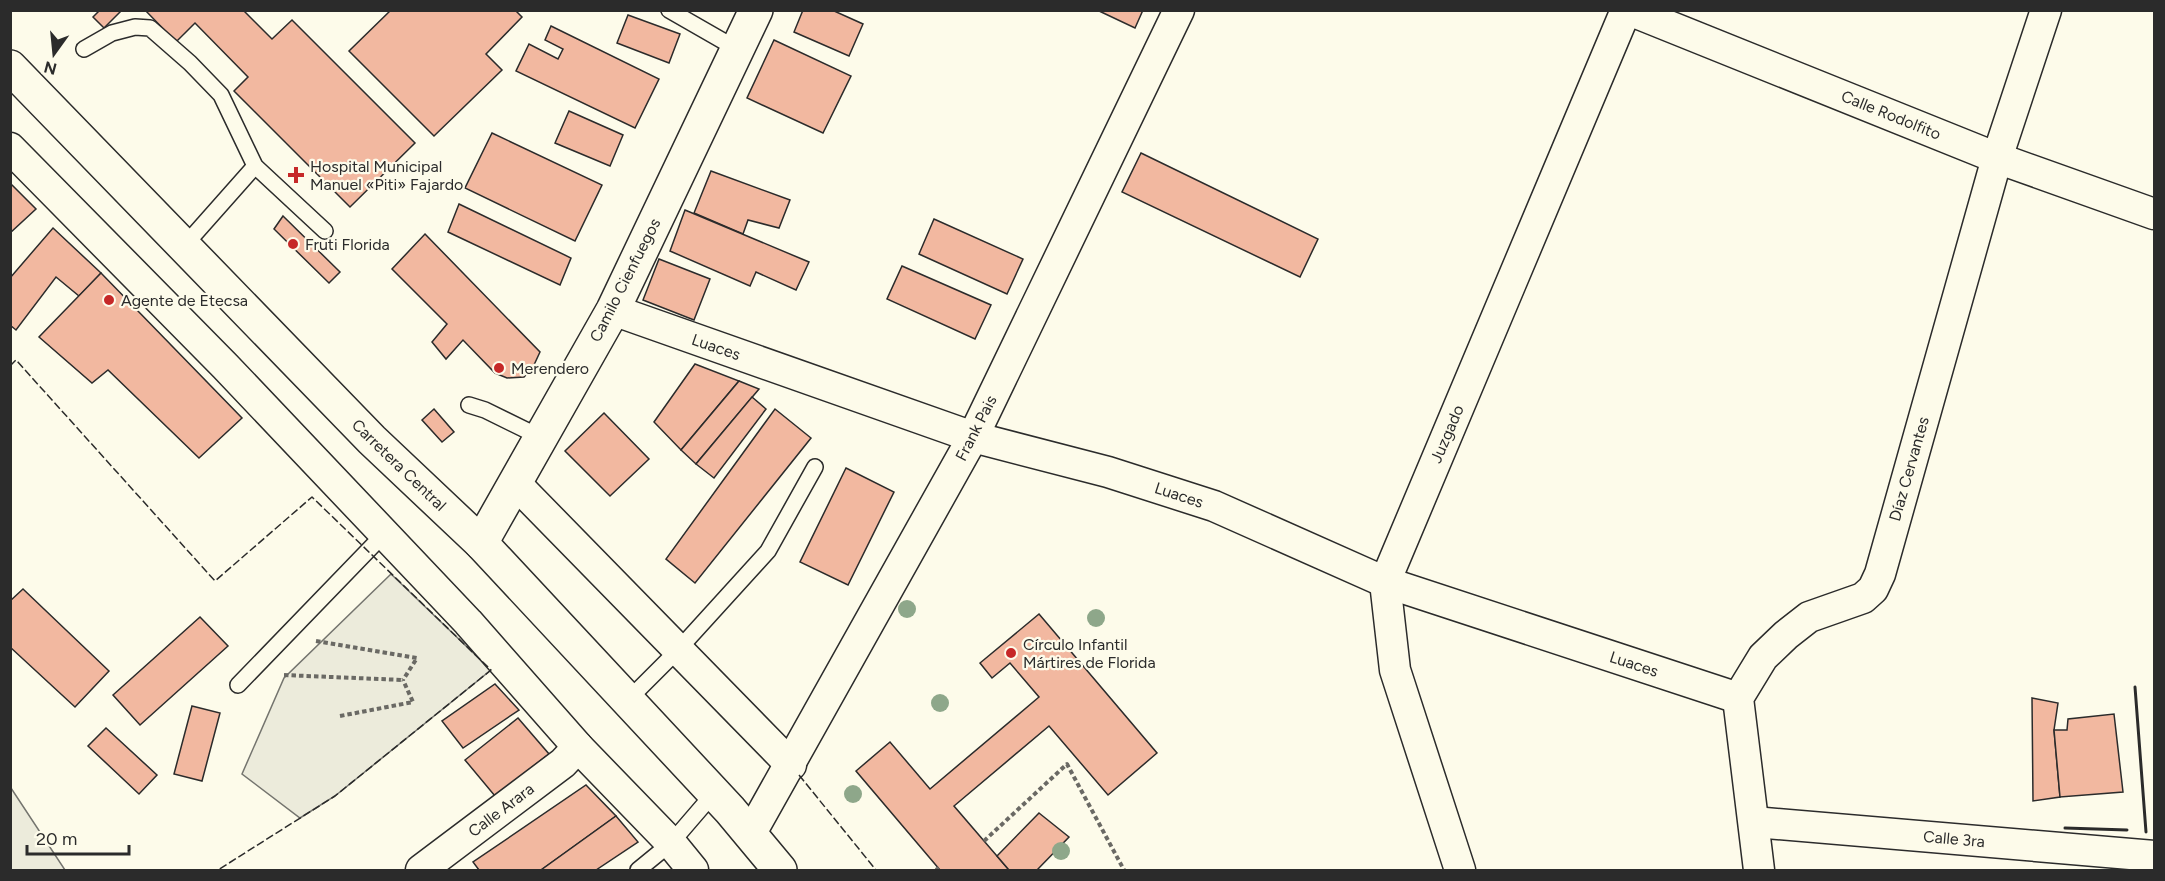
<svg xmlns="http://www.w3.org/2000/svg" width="2165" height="881" viewBox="0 0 2165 881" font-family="Figtree,sans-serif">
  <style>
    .green { fill: #ecebdb; stroke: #74746e; stroke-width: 1.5 }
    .building { fill: #f2b8a0; stroke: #2b2b2b; stroke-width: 1.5 }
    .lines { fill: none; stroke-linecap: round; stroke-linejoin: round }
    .service-casing { stroke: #2b2b2b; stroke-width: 18 }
    .minor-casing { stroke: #2b2b2b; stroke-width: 33 }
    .tertiary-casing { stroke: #2b2b2b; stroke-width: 36 }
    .trunk-casing { stroke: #2b2b2b; stroke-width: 36 }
    .path { stroke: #6a6964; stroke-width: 4; stroke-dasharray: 4.5 3; stroke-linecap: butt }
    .service { stroke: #fdfbea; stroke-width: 15 }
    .minor { stroke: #fdfbea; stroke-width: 30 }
    .tertiary { stroke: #fdfbea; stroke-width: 33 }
    .trunk { stroke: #fdfbea; stroke-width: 33 }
    .fence { stroke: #2b2b2b; stroke-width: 1.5; stroke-dasharray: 8 3; stroke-linecap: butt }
    .wall { stroke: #2b2b2b; stroke-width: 3 }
    .tree { fill: #8ea78a }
    .poi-dot { fill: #c62828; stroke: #fdfbea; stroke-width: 2 }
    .labels { text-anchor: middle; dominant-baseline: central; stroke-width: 4.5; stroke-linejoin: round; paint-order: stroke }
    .street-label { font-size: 16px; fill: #2b2b2b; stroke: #fdfbea }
    .poi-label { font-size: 16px; fill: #2b2b2b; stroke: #fdfbea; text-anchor: start }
  </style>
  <rect width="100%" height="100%" fill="#fdfbea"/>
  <g class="green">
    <path d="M391,574L491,670L335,796L300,818L242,774L284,678Z"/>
    <path d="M10,788H11L65,870H11Z"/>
  </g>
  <g class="building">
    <path d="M100,10H122L104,28L93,17Z"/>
    <path d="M145,10H243L272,39L292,20L415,143L350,207L234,91L248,77L195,23L176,42Z"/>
    <path d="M391,10H515L522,17L486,54L502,70L434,136L349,51Z"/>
    <path d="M803,10H832L863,24L849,56L794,32Z"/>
    <path d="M1097,10H1143L1135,28Z"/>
    <path d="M628,15L680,34L669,63L617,43Z"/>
    <path d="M551,26L659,79L635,128L516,71L529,44L558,59L563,49L545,40Z"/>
    <path d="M774,40L851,76L823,133L747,98Z"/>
    <path d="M569,111L623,135L610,166L555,143Z"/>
    <path d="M492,133L602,185L575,241L465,188Z"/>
    <path d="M1141,153L1318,239L1300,277L1122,192Z"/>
    <path d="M711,171L790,200L779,228L748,220L743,234L694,213Z"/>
    <path d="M10,183L36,209L10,233Z"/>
    <path d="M459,204L571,258L560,285L448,232Z"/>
    <path d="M685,210L809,262L796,290L756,272L750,286L670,251Z"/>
    <path d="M283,216L340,272L329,283L274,229Z"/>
    <path d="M934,219L1023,259L1007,294L919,254Z"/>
    <path d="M53,228L101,273L79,296L56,277L16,330L10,325V278Z"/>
    <path d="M425,234L540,352L533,367L524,377L507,378L495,373L463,340L446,359L432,342L447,324L392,269Z"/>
    <path d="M659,259L710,279L694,320L643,300Z"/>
    <path d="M902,266L991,305L975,339L887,299Z"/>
    <path d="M101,273L242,418L199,458L108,370L92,383L39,337Z"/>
    <path d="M695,364L739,381L681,450L654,422Z"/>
    <path d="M739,381L759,389L696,464L681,450Z"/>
    <path d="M752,397L766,409L714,478L696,464Z"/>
    <path d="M434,409L454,432L442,442L422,420Z"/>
    <path d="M775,409L811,438L695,583L666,559Z"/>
    <path d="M604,413L649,459L610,496L565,451Z"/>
    <path d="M846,468L894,492L848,585L800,562Z"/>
    <path d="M23,589L109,671L75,707L10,647V601Z"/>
    <path d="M1039,614L1157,753L1108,795L1049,726L954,806L1009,870H940L856,771L890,742L930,789L1039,697L1010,663L992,678L980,663Z"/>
    <path d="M200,617L228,646L140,725L113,695Z"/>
    <path d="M495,684L519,710L463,748L442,721Z"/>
    <path d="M2032,698L2058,703L2054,730L2060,797L2033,801Z"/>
    <path d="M192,706L220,713L202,781L174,774Z"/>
    <path d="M2114,714L2123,792L2060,797L2054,730H2067L2068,719Z"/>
    <path d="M518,718L549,754L495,796L465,760Z"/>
    <path d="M106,728L157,775L139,794L88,746Z"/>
    <path d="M586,785L616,816L541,870H479L473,862Z"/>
    <path d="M1039,813L1069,837L1037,870H1009L997,856Z"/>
    <path d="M616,816L638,842L596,870H541Z"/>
  </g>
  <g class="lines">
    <defs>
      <g id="service">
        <path d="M669,10L737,49"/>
        <path d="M84,49L112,33L135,27L150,28L190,63L221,95L255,166L325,231"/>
        <path d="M185,245L255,166"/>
        <path d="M469,405L485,410L542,438"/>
        <path d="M238,685L384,534"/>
        <path d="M628,700L678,650L768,551L815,467"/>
        <path d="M638,870L671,843L714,793"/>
      </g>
      <g id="minor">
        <path d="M1629,10L1997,158L2154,214"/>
        <path d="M10,148L225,366L468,622L578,747L671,843L693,870"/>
        <path d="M613,310L973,437L1108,472L1214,506L1385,582L1738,698"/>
        <path d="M516,484L791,765"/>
        <path d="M1754,822L2154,856"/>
        <path d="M751,833L973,437L1179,10"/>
        <path d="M421,870L563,763L578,747"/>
        <path d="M1460,870L1395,670L1385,582L1626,10"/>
        <path d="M1759,870L1738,698L1763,657L1786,635L1809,617L1863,598L1873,589L1880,574L1997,158L2046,10"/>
      </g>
      <path id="tertiary" d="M481,543L613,310L756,10"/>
      <path id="trunk" d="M10,67L372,440L481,543L730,810L780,870"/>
    </defs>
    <use href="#service" class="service-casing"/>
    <use href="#minor" class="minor-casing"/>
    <use href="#tertiary" class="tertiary-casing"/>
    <use href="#trunk" class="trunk-casing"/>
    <g class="path">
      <path d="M316,641L417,658L403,680"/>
      <path d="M284,675L403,680"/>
      <path d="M340,716L413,702L403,680"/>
      <path d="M984,841L1067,764L1124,870"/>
      <path d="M936,870L939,868"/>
    </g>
    <use href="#service" class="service"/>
    <use href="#minor" class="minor"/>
    <use href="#tertiary" class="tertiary"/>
    <use href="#trunk" class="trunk"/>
    <g class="fence">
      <path d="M10,366L16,360L215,581L312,497L491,670L335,796L218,870"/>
      <path d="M799,775L876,870"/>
    </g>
    <g class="wall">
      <path d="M2135,687L2146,832"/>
      <path d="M2065,828L2127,830"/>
    </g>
  </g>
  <g class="tree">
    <circle cx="907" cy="609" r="9"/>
    <circle cx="1096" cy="618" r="9"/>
    <circle cx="940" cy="703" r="9"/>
    <circle cx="853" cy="794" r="9"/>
    <circle cx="1061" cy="851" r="9"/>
  </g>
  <g class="poi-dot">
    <path d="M293 166h6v6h6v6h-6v6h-6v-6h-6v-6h6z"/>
    <circle cx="293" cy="244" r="6"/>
    <circle cx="109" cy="300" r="6"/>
    <circle cx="499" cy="368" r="6"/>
    <circle cx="1011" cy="653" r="6"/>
  </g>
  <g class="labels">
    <g class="street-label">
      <text transform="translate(1891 115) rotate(22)">Calle Rodolfito</text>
      <text transform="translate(625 280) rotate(-63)">Camilo Cienfuegos</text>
      <text transform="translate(716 347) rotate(19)">Luaces</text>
      <text transform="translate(976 428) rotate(-63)">Frank Pais</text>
      <text transform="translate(1447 434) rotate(-67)">Juzgado</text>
      <text transform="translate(399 465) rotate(44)">Carretera Central</text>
      <text transform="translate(1909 469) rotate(-74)">Díaz Cervantes</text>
      <text transform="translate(1179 495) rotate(18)">Luaces</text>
      <text transform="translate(1634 664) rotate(18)">Luaces</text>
      <text transform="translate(501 810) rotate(-37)">Calle Arara</text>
      <text transform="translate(1954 839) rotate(5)">Calle 3ra</text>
    </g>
    <g class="poi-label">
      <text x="310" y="166">Hospital Municipal<tspan x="310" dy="18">Manuel «Piti» Fajardo</tspan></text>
      <text x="305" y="244">Fruti Florida</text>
      <text x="121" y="300">Agente de Etecsa</text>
      <text x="511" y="368">Merendero</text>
      <text x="1023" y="644">Círculo Infantil<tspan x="1023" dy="18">Mártires de Florida</tspan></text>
    </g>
  </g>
  <rect width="2165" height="881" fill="none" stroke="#2b2b2b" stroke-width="24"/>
  <g transform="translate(54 54) rotate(195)" stroke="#fdfbea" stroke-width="4.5" paint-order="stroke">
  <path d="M0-4.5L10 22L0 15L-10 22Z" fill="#2b2b2b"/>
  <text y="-9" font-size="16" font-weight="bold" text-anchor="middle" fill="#2b2b2b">N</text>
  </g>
  <path d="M27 845v9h102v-9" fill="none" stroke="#2b2b2b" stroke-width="3"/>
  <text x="36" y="845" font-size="18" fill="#2b2b2b" stroke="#fdfbea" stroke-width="4.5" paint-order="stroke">20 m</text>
</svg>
